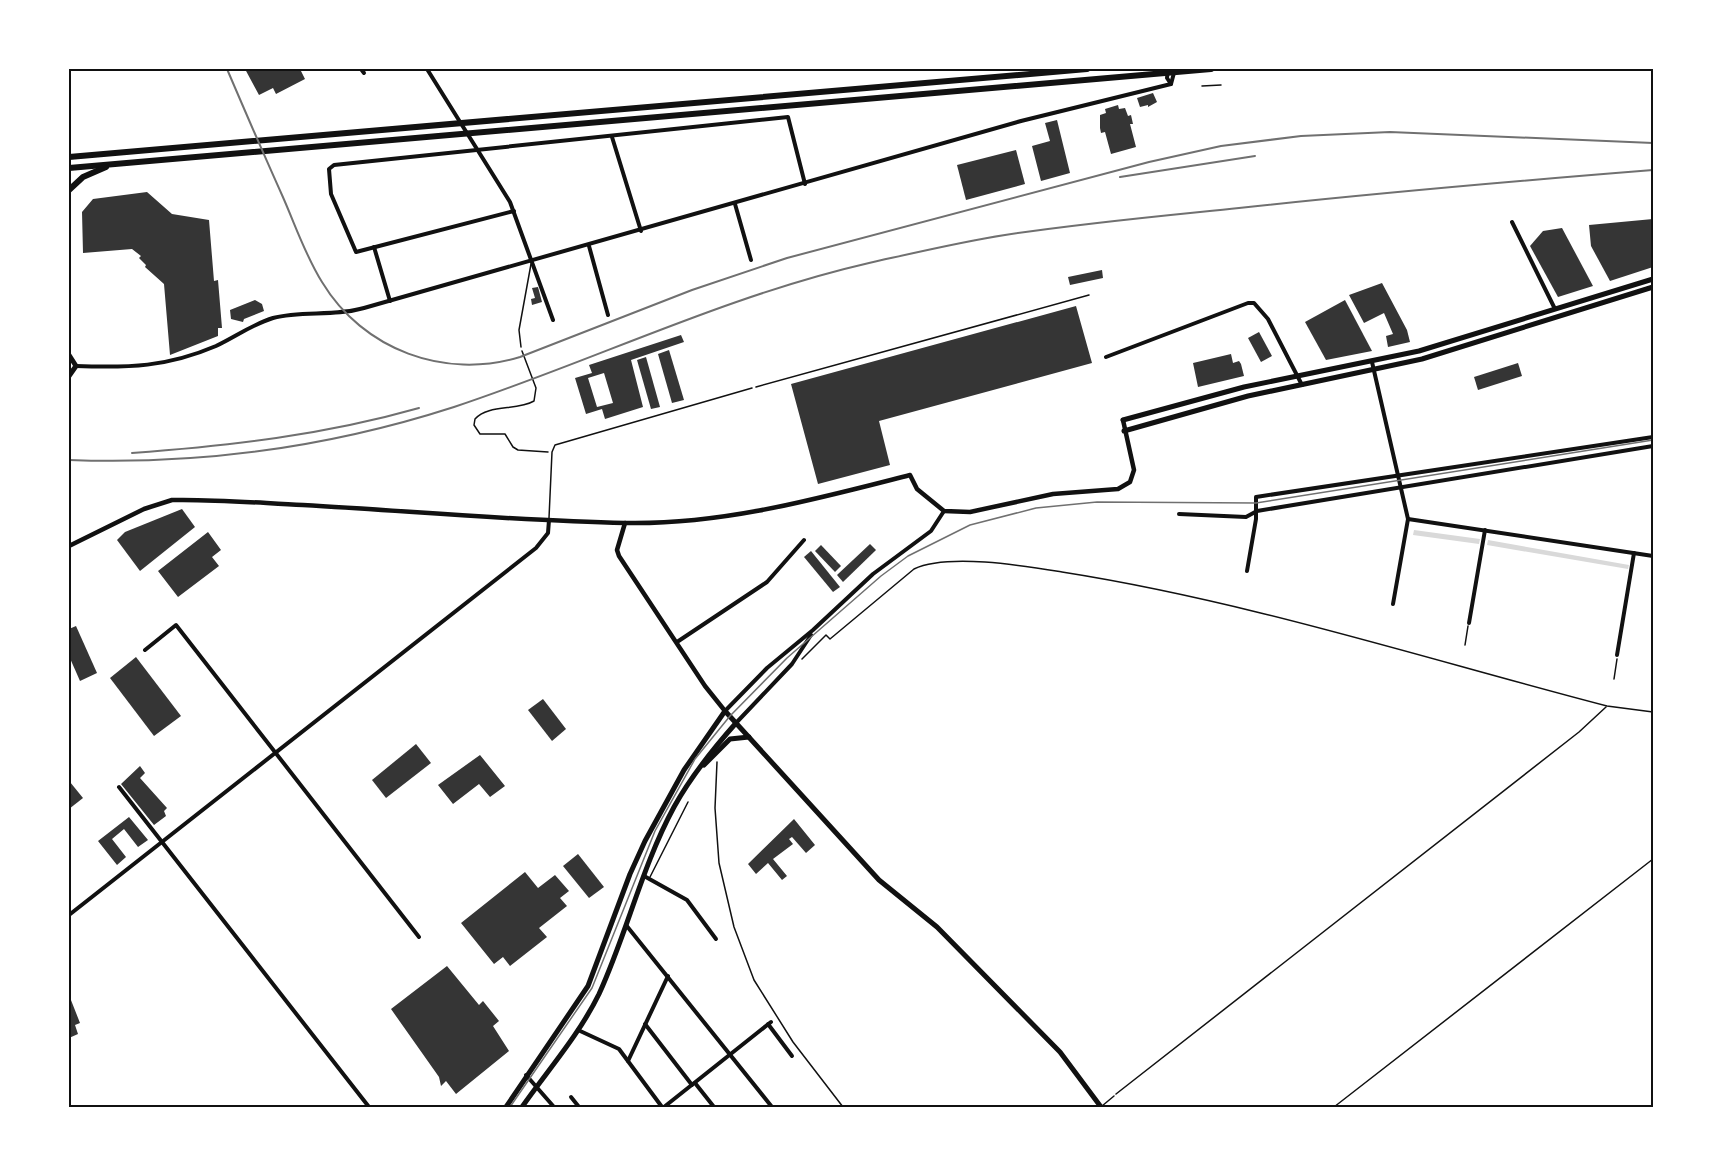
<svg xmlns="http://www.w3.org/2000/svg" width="1722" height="1176" viewBox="0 0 1722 1176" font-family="'Open Sans',sans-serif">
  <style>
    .water { fill: #d9d9d9 }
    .building { fill: #353535; fill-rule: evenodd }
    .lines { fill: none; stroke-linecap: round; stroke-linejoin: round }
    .path { stroke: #111; stroke-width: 1.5 }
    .service { stroke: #111; stroke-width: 1.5 }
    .minor { stroke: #111; stroke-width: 4 }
    .tertiary { stroke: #111; stroke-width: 4.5 }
    .secondary { stroke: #111; stroke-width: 5 }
    .trunk { stroke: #111; stroke-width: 6 }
    .tram { stroke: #707070; stroke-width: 1.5 }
    .rail { stroke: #707070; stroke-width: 2 }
    .neatline { fill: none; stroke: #111; stroke-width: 2 }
  </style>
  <rect width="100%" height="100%" fill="#fff"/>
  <g class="water">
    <path d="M1414,530L1480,539L1479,544L1413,535Z"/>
    <path d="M1488,540L1629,565L1628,569L1487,545Z"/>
  </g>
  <g class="building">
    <path d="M245,69H300L305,79L276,94L273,88L259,95Z"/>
    <path d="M1153,93L1157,102L1148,107V105L1140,107L1137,98Z"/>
    <path d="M1118,105L1119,109L1125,108L1128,116L1131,115L1133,124H1130L1136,147L1111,154L1105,132L1101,133L1100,128V115L1106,113L1105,109Z"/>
    <path d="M1057,120L1070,173L1041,181L1032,146L1050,141L1045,123Z"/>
    <path d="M1016,150L1025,184L966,200L957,165Z"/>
    <path d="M147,192L172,214L209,220L214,281L218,280L222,328H218V336L170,355L164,284L145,267L146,265L139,258L141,256L132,249L83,253L82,212L93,199Z"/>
    <path d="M1653,219V267L1610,281L1591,246L1589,225Z"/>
    <path d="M1562,228L1593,286L1558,297L1530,246L1543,231Z"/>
    <path d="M1102,270L1103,278L1070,285L1068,277Z"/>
    <path d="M1382,283L1407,330L1410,342L1388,347L1386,336L1393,334L1384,313L1364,323L1349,295Z"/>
    <path d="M538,287L542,302L532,305L531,299L535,298L532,288Z"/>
    <path d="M255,300L262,304L264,311L244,319L243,322L231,319L230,310Z"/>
    <path d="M1345,300L1372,351L1326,360L1305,322Z"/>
    <path d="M1076,306L1092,363L879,421L890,465L818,484L791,384Z"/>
    <path d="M1259,332L1272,356L1261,362L1248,338Z"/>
    <path d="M681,335L684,342L631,360L643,407L605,419L602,409L586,414L575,378L592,373L589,365ZM604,373L613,403L597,407L588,378Z"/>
    <path d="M669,350L684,400L672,403L658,354Z"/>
    <path d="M1231,354L1233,363L1239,361L1241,364L1244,376L1198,387L1193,363Z"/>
    <path d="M646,357L660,407L651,409L637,360Z"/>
    <path d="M1518,363L1522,376L1478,390L1474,377Z"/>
    <path d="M182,509L195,527L140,571L117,540L125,532Z"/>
    <path d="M208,532L221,550L212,557L219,566L178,597L158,571Z"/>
    <path d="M870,544L876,550L843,582L837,575Z"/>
    <path d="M821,545L841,566L835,572L815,551Z"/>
    <path d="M811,551L840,587L833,592L804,557Z"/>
    <path d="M76,626L97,673L80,681L69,656V629Z"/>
    <path d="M136,657L181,716L154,736L110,678Z"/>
    <path d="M543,699L566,729L552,741L528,710Z"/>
    <path d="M416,744L431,763L386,798L372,780Z"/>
    <path d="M480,755L505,786L490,797L479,784L453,804L438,785Z"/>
    <path d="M140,766L145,773L140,778L167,808L164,811L166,816L154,825L121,784Z"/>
    <path d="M70,782L83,798L69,809V784Z"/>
    <path d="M129,817L148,840L138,847L124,829L112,839L126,857L117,865L98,841Z"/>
    <path d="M794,819L815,845L806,853L792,837L789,839L793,844L773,859L787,876L782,880L768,863L756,874L748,864Z"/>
    <path d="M578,854L604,887L589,898L563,866Z"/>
    <path d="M525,872L538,888L555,875L569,891L560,898L567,906L539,928L547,937L510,966L503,957L494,964L461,923Z"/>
    <path d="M447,966L479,1005L483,1001L499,1021L493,1026L509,1051L456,1094L446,1081L441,1086L439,1077L391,1009Z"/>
    <path d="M69,995L80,1023L75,1025L78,1034L69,1038Z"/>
  </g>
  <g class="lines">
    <g class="path">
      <path d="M522,351L536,388L534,401C517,411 488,404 475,419L474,425L480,434H505L513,447L518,450L548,452"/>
      <path d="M756,387L1089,295"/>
      <path d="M1465,645L1468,626"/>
      <path d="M802,659L826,635L830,639L914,569C948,553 1025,566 1062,572C1247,601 1426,659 1607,706L1653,712"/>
      <path d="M1614,679L1617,659"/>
      <path d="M717,762L715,808L719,863L734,927L754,980L793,1042L843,1107"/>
      <path d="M1116,1094L1579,732L1606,707"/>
      <path d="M1334,1107L1653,859"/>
    </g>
    <g class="service">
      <path d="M1202,86L1221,85"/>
      <path d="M521,347L519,330L531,264"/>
      <path d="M549,518L552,452L555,445L752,388"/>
      <path d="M650,877L688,802"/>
      <path d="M1102,1106L1114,1096"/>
    </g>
    <g class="minor">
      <path d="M361,69L364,73"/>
      <path d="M427,69L510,202L553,320"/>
      <path d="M1168,69L1167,78L1171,84"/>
      <path d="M612,137L641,231"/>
      <path d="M735,204L751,260"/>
      <path d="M514,211L356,252L331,194L329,169L334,165L788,117L805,184"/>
      <path d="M1512,222L1555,309"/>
      <path d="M589,246L608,315"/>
      <path d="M374,247L390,301"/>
      <path d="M1106,357L1248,303H1254L1268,319L1302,385"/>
      <path d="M1372,362L1408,519L1393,604"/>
      <path d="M76,366C129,368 167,367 216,346C235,337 253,324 273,318C302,310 333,317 364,308L1021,121L1171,84L1175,69"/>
      <path d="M1179,514L1246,517L1257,511L1653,446"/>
      <path d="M1408,519L1653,556"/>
      <path d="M1247,571L1256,519V497L1653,437"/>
      <path d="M1469,623L1485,530"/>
      <path d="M677,642L767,582L804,540"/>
      <path d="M145,650L176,625L419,937"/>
      <path d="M1617,655L1634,553"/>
      <path d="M725,711L767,668L813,630L873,574L931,531L944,511"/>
      <path d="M736,723L792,664L811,635"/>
      <path d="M119,787L369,1107"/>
      <path d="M644,876L687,900L716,939"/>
      <path d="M69,915L536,548L548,533L549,520"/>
      <path d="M626,925L772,1107"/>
      <path d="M645,1024L692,1085"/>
      <path d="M768,1024L792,1056"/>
      <path d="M578,1030L619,1049L662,1107"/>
      <path d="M628,1061L668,976"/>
      <path d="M526,1075L554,1107"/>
      <path d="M695,1083L714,1107"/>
      <path d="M571,1097L579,1107"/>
      <path d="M664,1107L771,1022"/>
    </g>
    <g class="tertiary">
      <path d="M625,523L617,550L619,556L705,686L725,711"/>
      <path d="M69,546L144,509L172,500C215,499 260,503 303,505C410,511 517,521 625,523C722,525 816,499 910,475L917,489L944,511L970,512L1053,494L1118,489L1130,482L1134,470L1123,420"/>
    </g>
    <g class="secondary">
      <path d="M69,355L76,366L69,376"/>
      <path d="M1123,420L1244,387L1419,351L1653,279"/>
      <path d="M1124,431L1248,396L1422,359L1653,287"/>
      <path d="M704,765L730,739L749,737"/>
      <path d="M506,1107L588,986L630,874L645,841L684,770L725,711L879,880L937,927L1060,1052L1101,1107"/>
      <path d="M522,1107C548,1070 579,1035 599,994C627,933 642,866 674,807C691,776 713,749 736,723"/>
    </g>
    <g class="trunk">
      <path d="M69,157L1087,69"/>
      <path d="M69,168L1211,69"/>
      <path d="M69,190L83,177L106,167"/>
    </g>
    <path class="tram" d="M510,1107L592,988L655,831L695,759L730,716L787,658L881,576L908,556L970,525L1036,508L1097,502L1256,503L1653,440"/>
    <g class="rail">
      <path d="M227,69C245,111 263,153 282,195C295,224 305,255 322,282C363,350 445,380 520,357L692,290L787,258L1149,162L1221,146L1301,136L1390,132L1653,143"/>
      <path d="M1120,177L1255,156"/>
      <path d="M132,453C229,446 324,435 419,408"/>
      <path d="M69,460C199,465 330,447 454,407C593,361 725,296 869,263C914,253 960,242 1005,235C1083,223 1161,216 1239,208C1377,193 1515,181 1653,170"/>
    </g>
  </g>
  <rect width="1722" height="1176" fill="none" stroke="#ffffff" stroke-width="141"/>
  <rect x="70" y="70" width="1582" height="1036" class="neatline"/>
</svg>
